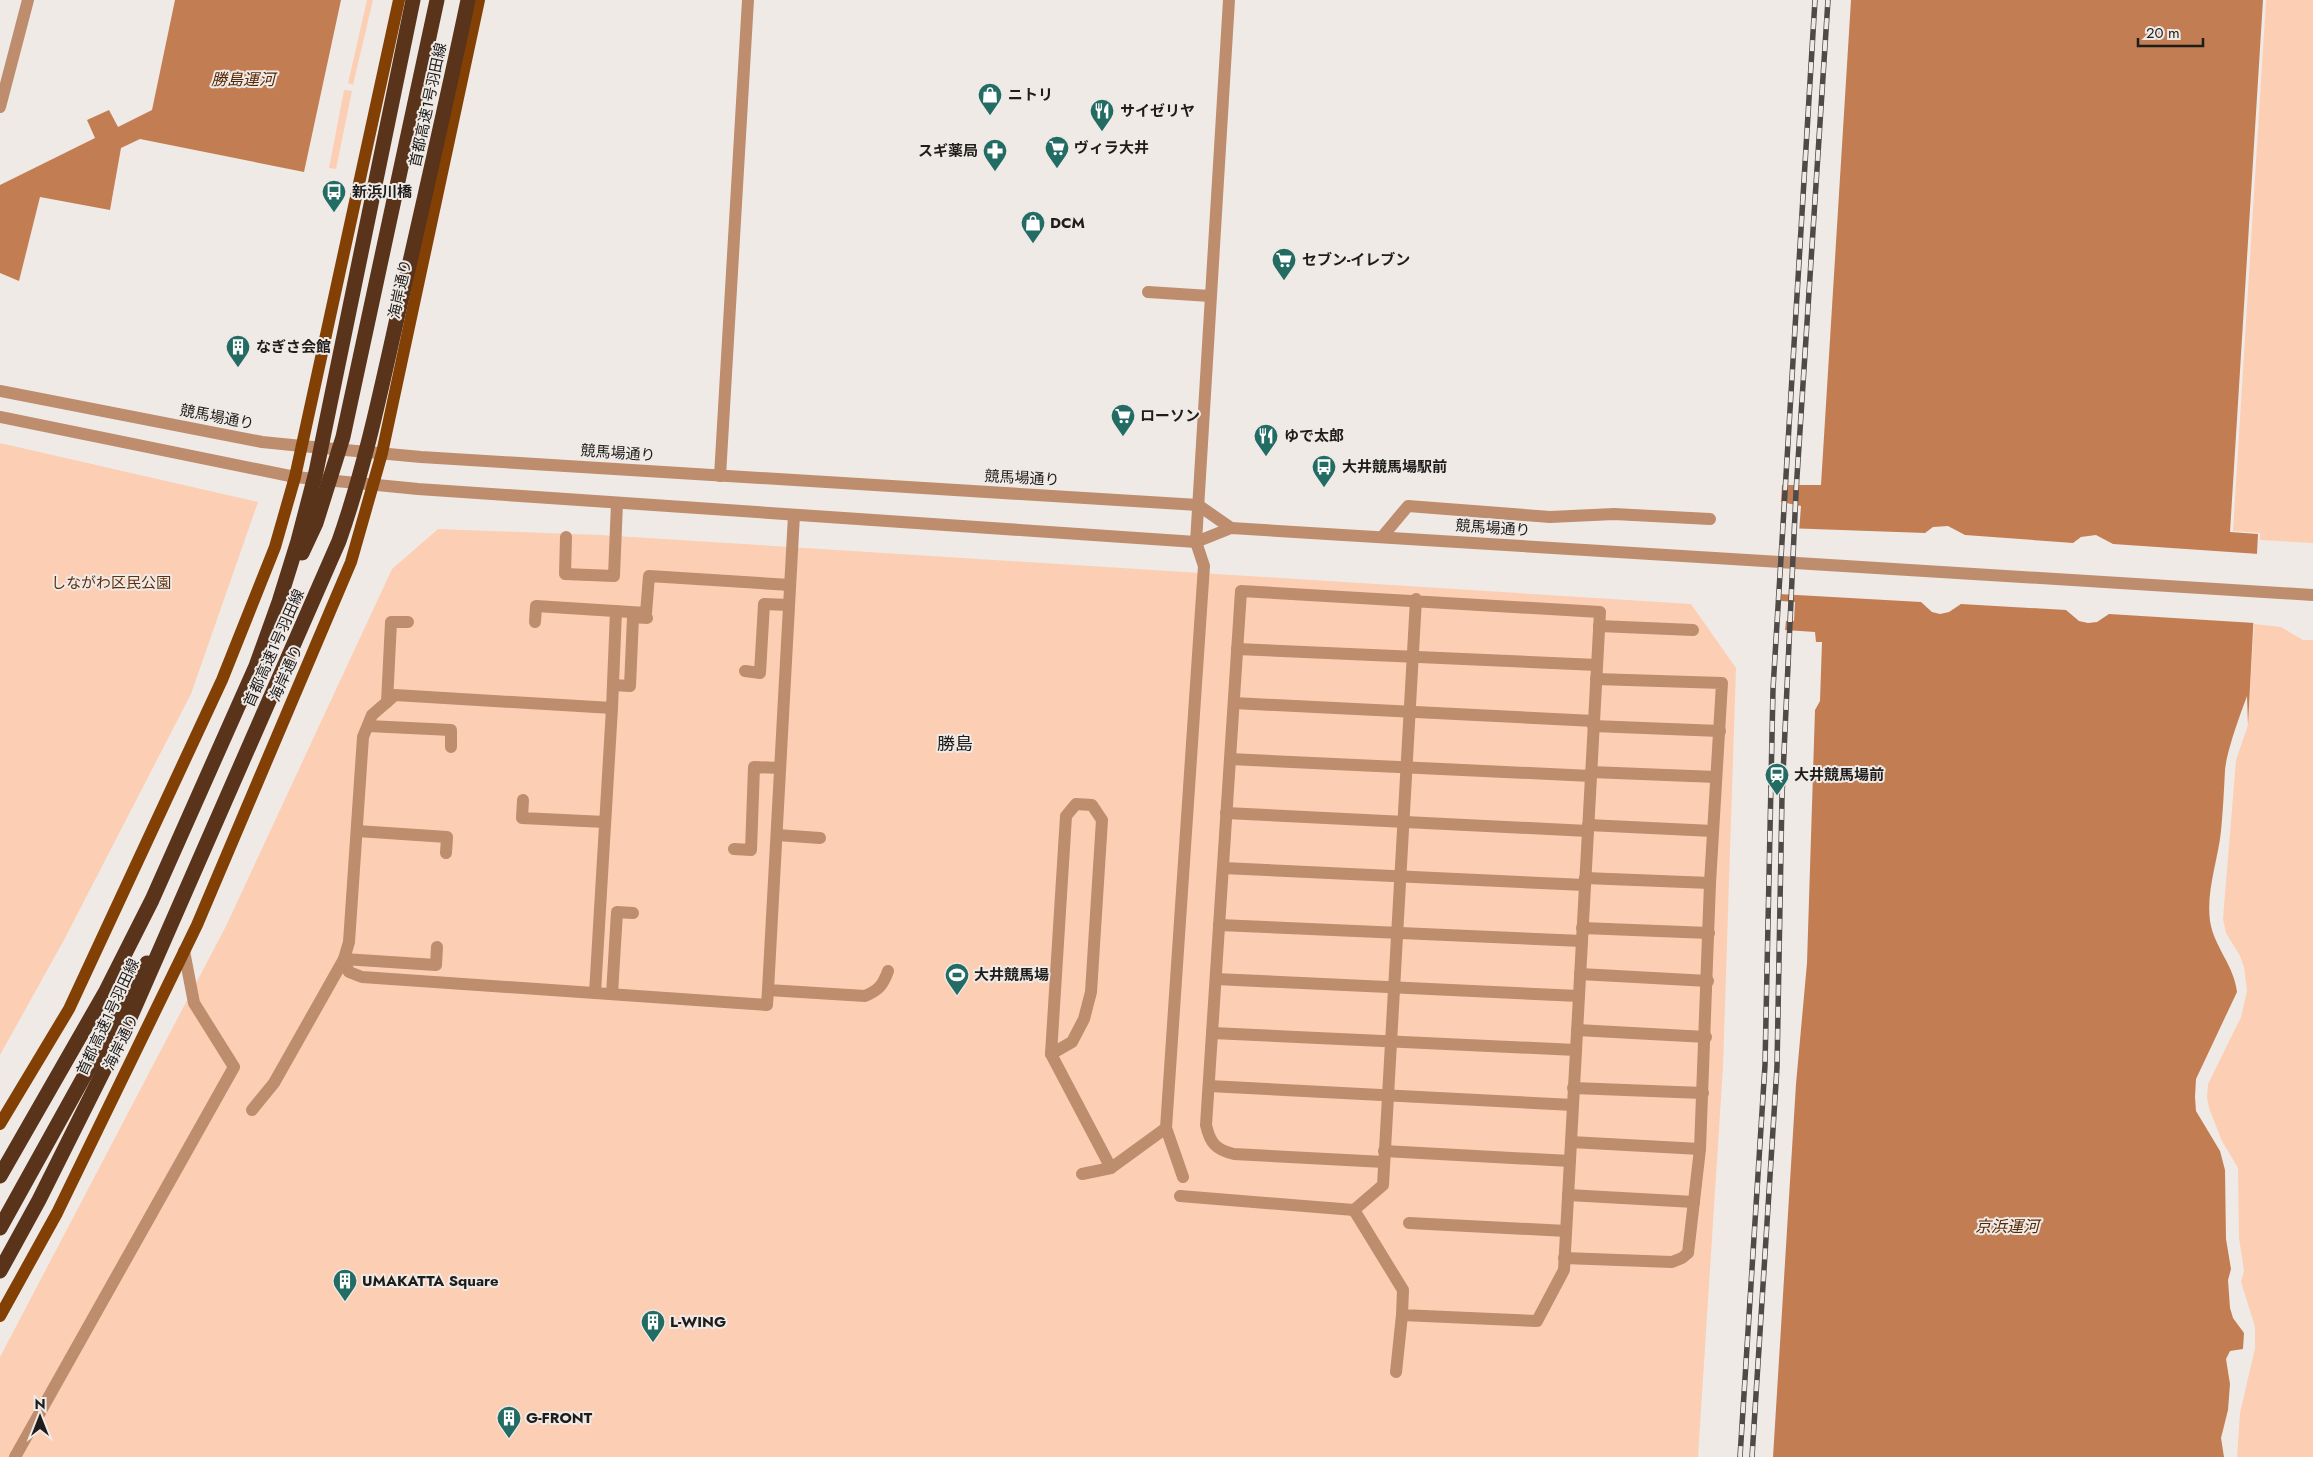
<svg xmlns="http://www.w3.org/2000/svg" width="2313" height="1457" viewBox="0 0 2313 1457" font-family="Jost,'Noto Sans JP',sans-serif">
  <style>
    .green { fill: #fccfb4 }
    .water { fill: #c27e52 }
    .pier { fill: #f0eae7 }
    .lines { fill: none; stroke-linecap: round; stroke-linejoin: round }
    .minor { stroke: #be8d6e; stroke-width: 12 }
    .major { stroke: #834005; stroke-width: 12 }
    .highway { stroke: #59341a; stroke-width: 15 }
    .rail-casing { stroke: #4d4a47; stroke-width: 5.5 }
    .rail { stroke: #f0eae7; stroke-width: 4; stroke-dasharray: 11; stroke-linecap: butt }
    .highway-bridge { stroke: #59341a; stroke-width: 15 }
    .labels { text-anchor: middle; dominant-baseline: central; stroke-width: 4; stroke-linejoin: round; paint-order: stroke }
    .poi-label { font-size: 15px; font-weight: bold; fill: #1f1d1b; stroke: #f0eae7; text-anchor: start }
    .street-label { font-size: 15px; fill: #1f1d1b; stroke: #f0eae7 }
    .park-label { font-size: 15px; fill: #5e300e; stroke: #f0eae7 }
    .water-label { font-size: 16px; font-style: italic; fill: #552804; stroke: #f0eae7 }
    .quarter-label { font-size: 18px; fill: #1f1d1b; stroke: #f0eae7 }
  </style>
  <rect width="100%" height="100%" fill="#f0eae7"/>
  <g class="green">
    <path d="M367,0H373L353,85L348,83Z"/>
    <path d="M2266,0H2313V543L2260,540V533L2233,531Z"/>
    <path d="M344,90L352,91L336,169L329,168Z"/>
    <path d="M0,443L258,502L191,694L64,940L0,1055Z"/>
    <path d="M438,529L600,535L1691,604L1736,668L1723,1067L1698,1457H0V1357L226,926L392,569Z"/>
    <path d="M2254,624L2281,627L2303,640H2313V1457H2237L2240,1413L2255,1348V1327L2241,1282L2244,1271L2239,1238L2238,1168L2222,1141L2209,1108L2207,1097L2208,1084L2241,1017L2247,991L2244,967L2240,956L2226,933L2223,919L2236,760L2248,725Z"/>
  </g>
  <g class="water">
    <path d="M175,0H341L304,172L140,139L121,148L110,210L40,197L19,281L0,273V185L95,138L87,120L109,110L118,127L152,110Z"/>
    <path d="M1851,0H2263L2230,532L2258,534L2248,725L2247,696C2240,715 2227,750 2225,770C2224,790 2223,810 2221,831C2218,860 2206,891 2210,921C2214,947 2234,965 2237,992L2196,1079L2195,1097L2196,1111L2220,1151L2225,1170L2226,1239L2231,1269L2228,1280L2230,1308L2233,1318L2244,1333L2243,1349L2230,1351L2226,1359L2230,1384L2228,1410L2221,1438L2224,1457H1773L1796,1084L1807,963L1815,710L1820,701L1822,642H1816L1815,632L1785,630L1786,621H1794L1795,602L1781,601L1785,530L1799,532L1801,506L1781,502L1782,485H1821Z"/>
  </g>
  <path class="pier" d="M1948,526L1965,535L2073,543L2081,537L2096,535L2113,544L2259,554L2255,623L2109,614L2097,622L2088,623L2079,621L2066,610L1961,604L1949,612L1940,614L1932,612L1921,602L1779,594L1783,530L1785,528L1925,533L1933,527Z"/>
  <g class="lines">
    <g class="minor">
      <path d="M0,107L28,0"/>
      <path d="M1148,292L1210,296"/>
      <path d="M0,391L262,442L302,446L421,457L1198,505L1231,528"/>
      <path d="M0,417L295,477L418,489L1196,542L1231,528L2313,595"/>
      <path d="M720,476L748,0"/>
      <path d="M794,515L768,990L865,996C879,990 883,985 888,971"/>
      <path d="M566,537L565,574L614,576L617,503"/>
      <path d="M1382,537L1408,506L1550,517L1614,514L1710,519"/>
      <path d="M616,611L612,708L395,695L372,715L363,737L349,942L344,959L349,972L362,977L767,1005L768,990"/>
      <path d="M535,622L536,606L646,613L649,576L790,585"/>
      <path d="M1599,626L1693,630"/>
      <path d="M1237,649L1597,665"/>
      <path d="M745,671L760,673L764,604L789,605"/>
      <path d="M613,685L630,686L633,617L647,618"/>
      <path d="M387,702L391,622H408"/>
      <path d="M1234,703L1594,721"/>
      <path d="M368,726L451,730V747"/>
      <path d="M1593,726L1720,731"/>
      <path d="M1230,759L1591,776"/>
      <path d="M1591,772L1716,777"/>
      <path d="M523,800L522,818L605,822"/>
      <path d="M1076,804L1092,805L1102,820L1091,992L1084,1019L1072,1042L1051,1054L1066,816Z"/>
      <path d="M1226,813L1588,831"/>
      <path d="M1588,825L1713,831"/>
      <path d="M357,831L447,837L446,853"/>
      <path d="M777,835L820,838"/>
      <path d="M734,849L751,850L754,767L780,768"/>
      <path d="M1223,868L1585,885"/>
      <path d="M1585,878L1710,883"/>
      <path d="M1219,925L1582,941"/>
      <path d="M1582,928L1709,933"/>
      <path d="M1580,974L1708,981"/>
      <path d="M1216,979L1579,996"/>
      <path d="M595,993L612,708"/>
      <path d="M612,994L617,912L633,913"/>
      <path d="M1577,1030L1706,1037"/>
      <path d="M1212,1033L1576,1050"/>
      <path d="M1051,1054L1111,1168L1166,1128"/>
      <path d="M1209,1086L1573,1105"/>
      <path d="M1573,1088L1703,1093"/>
      <path d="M252,1110L274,1083L344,959L436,965L437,947"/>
      <path d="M1571,1142L1700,1149"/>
      <path d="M1384,1151L1570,1161"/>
      <path d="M1384,1162L1234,1154C1216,1150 1210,1143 1206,1125L1241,591L1600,612L1564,1270L1537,1321L1402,1315L1403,1290L1354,1210L1383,1185L1416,599"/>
      <path d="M1082,1174L1111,1168"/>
      <path d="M1183,1177L1166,1128L1204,566L1196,542L1229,0"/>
      <path d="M1568,1195L1694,1202"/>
      <path d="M1180,1196L1354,1210"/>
      <path d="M1409,1223L1566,1231"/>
      <path d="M1564,1258L1672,1262L1682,1258L1688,1253L1700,1149L1710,883L1722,683L1596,679"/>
      <path d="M1396,1372L1402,1315"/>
      <path d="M15,1457L234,1067L194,1003L184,951"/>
    </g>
    <g class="major">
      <path d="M0,1124L69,1009L222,680L275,547L295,477L399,0"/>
      <path d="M0,1316L57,1213L197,925L351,562L382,453L479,0"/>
    </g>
    <path class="highway" d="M0,1228L147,963"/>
    <defs>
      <g id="rail">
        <path d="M1740,1457L1765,1065L1773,689L1815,0"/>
        <path d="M1752,1457L1777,1067L1782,796L1796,492L1828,0"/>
      </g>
    </defs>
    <use href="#rail" class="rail-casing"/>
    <use href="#rail" class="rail"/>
    <g class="highway-bridge">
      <path d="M302,553L316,523L343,437L437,0"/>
      <path d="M0,1176L106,991L152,900L256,666L279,602L298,541L316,472L413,0"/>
      <path d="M0,1271L39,1200L130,1018L339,541C365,467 381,390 398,314C422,209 446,105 468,0"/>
    </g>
  </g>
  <defs>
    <symbol id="shop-pin" viewBox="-11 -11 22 30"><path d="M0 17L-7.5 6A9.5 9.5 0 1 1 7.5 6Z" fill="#236c64" stroke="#f0eae7"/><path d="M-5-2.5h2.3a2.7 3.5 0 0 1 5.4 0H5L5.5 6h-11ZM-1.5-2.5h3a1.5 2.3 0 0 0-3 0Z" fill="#fff"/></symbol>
    <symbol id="restaurant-pin" viewBox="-11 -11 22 30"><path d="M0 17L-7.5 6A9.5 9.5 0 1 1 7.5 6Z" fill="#236c64" stroke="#f0eae7"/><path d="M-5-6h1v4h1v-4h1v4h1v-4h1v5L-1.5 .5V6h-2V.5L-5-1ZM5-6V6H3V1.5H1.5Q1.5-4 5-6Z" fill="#fff"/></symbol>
    <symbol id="supermarket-pin" viewBox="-11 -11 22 30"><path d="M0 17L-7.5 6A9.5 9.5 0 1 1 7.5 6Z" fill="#236c64" stroke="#f0eae7"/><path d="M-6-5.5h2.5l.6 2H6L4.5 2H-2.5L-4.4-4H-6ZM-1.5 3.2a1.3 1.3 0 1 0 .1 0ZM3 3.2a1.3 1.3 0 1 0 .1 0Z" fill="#fff"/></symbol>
    <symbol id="pharmacy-pin" viewBox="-11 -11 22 30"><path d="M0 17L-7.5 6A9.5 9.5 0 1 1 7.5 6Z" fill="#236c64" stroke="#f0eae7"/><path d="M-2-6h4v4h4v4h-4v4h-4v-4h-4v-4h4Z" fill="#fff"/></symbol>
    <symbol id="bus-pin" viewBox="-11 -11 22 30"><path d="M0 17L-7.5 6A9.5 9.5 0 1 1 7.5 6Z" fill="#236c64" stroke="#f0eae7"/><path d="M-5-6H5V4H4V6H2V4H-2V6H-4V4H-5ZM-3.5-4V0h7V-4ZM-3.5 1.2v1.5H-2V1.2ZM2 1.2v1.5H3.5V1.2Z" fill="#fff"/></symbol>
    <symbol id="building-pin" viewBox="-11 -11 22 30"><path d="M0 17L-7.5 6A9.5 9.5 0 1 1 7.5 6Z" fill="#236c64" stroke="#f0eae7"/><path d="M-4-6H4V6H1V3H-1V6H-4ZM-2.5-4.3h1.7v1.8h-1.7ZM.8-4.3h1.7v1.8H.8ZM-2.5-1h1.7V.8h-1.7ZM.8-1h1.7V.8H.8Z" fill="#fff"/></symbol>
    <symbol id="station-pin" viewBox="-11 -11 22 30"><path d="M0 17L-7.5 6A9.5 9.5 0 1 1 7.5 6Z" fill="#236c64" stroke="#f0eae7"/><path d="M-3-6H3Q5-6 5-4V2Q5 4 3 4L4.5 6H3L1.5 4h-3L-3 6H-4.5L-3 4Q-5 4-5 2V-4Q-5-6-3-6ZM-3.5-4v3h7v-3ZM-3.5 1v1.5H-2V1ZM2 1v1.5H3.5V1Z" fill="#fff"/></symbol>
    <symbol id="stadium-pin" viewBox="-11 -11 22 30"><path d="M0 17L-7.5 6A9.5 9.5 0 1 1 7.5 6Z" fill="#236c64" stroke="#f0eae7"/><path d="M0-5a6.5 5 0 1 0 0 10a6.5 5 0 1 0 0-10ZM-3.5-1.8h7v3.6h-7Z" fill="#fff"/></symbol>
  </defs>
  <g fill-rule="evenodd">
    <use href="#shop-pin" x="976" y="81" width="28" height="38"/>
    <use href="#restaurant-pin" x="1088" y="97" width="28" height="38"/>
    <use href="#supermarket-pin" x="1043" y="134" width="28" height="38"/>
    <use href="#pharmacy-pin" x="981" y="137" width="28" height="38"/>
    <use href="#bus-pin" x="320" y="178" width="28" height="38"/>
    <use href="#shop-pin" x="1019" y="209" width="28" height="38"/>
    <use href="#supermarket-pin" x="1270" y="246" width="28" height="38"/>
    <use href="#building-pin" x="224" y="333" width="28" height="38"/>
    <use href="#supermarket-pin" x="1109" y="402" width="28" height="38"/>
    <use href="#restaurant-pin" x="1252" y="422" width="28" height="38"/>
    <use href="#bus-pin" x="1310" y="453" width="28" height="38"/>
    <use href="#station-pin" x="1763" y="761" width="28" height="38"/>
    <use href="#stadium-pin" x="943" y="961" width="28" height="38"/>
    <use href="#building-pin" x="331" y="1267" width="28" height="38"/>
    <use href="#building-pin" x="639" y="1308" width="28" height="38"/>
    <use href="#building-pin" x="495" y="1404" width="28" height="38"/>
  </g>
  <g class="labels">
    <g class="poi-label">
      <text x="1008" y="95">ニトリ</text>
      <text x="1120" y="111">サイゼリヤ</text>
      <text x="1074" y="148">ヴィラ大井</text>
      <text x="978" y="151" text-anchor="end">スギ薬局</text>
      <text x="352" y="192">新浜川橋</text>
      <text x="1050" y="223">DCM</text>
      <text x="1302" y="260">セブン-イレブン</text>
      <text x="256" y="347">なぎさ会館</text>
      <text x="1140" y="416">ローソン</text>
      <text x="1284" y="436">ゆで太郎</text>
      <text x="1342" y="467">大井競馬場駅前</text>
      <text x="1794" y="775">大井競馬場前</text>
      <text x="974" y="975">大井競馬場</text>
      <text x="362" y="1281">UMAKATTA Square</text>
      <text x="670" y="1322">L-WING</text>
      <text x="526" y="1418">G-FRONT</text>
    </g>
    <g class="street-label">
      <text transform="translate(428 105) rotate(-78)">首都高速1号羽田線</text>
      <text transform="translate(400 289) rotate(-78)">海岸通り</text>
      <text transform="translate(217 417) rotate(11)">競馬場通り</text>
      <text transform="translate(618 453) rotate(4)">競馬場通り</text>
      <text transform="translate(1022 478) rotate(3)">競馬場通り</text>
      <text transform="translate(1493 528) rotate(4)">競馬場通り</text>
      <text transform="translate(274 648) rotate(-66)">首都高速1号羽田線</text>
      <text transform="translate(286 673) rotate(-66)">海岸通り</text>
      <text transform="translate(108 1017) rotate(-65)">首都高速1号羽田線</text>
      <text transform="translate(121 1042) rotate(-64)">海岸通り</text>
    </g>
    <g class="park-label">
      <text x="111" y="583">しながわ区民公園</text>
    </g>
    <g class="water-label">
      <text x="243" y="79">勝島運河</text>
      <text x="2007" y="1226">京浜運河</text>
    </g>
    <g class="quarter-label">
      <text x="955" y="744">勝島</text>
    </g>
  </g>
  <g transform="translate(40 1417)" stroke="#f0eae7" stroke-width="4" paint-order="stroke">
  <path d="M0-4L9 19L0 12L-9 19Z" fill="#1f1d1b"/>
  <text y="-8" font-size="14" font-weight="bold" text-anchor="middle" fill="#1f1d1b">N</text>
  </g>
  <path d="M2138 38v8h65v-8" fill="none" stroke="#1f1d1b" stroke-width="2.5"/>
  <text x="2146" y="38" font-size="15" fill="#1f1d1b" stroke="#f0eae7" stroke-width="4" paint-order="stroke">20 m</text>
</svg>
